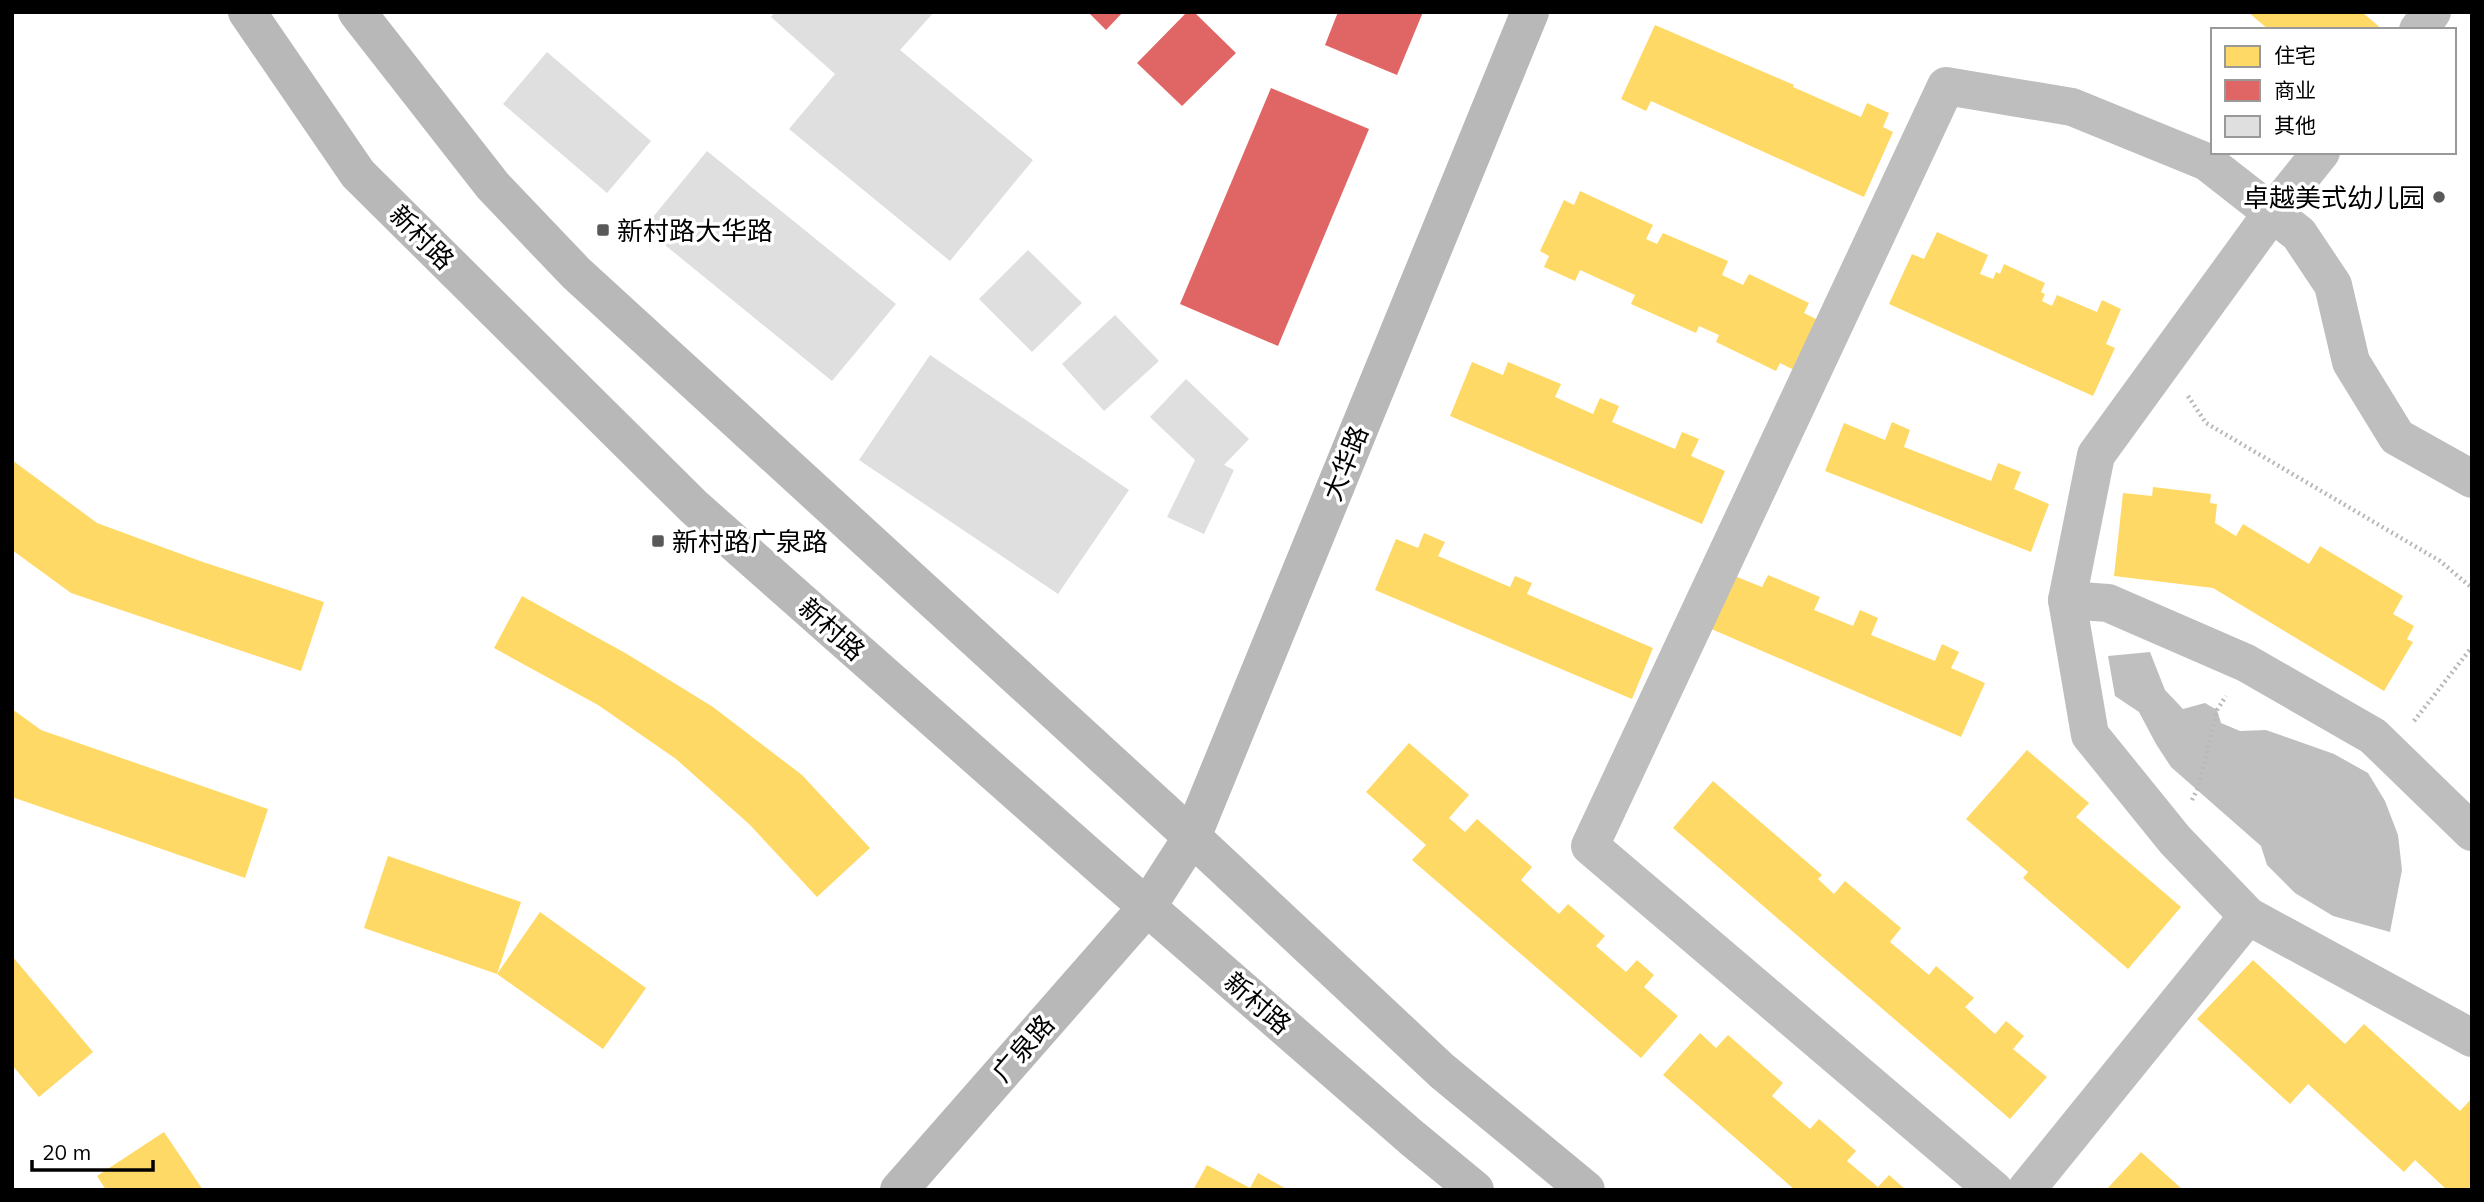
<svg xmlns="http://www.w3.org/2000/svg" width="2484" height="1202" viewBox="0 0 2484 1202" font-family="Mulish,'Noto Sans SC',sans-serif">
  <style>
    .water { fill: #bfbfbf }
    .homes { fill: #ffd966 }
    .shops { fill: #e06666 }
    .building { fill: #dfdfdf }
    .lines { fill: none; stroke-linecap: round; stroke-linejoin: round }
    .path { stroke: #b9b9b9; stroke-width: 4.5; stroke-dasharray: 2 3.5; stroke-linecap: butt }
    .street { stroke: #bebebe; stroke-width: 38 }
    .secondary { stroke: #b8b8b8; stroke-width: 38 }
    .poi-dot { fill: #595959; stroke: #fff; stroke-width: 2.5 }
    .labels { text-anchor: middle; dominant-baseline: central; stroke-width: 7; stroke-linejoin: round; paint-order: stroke }
    .poi-label { font-size: 26px; fill: #000; stroke: #fff; text-anchor: start }
    .street-label { font-size: 26px; fill: #000; stroke: #fff }
  </style>
  <rect width="100%" height="100%" fill="#fff"/>
  <path class="water" d="M2150,652L2165,690L2183,709L2205,703L2217,710L2221,723L2240,731L2266,730L2334,754L2368,773L2385,801L2398,835L2402,870L2390,932L2333,916L2295,893L2267,865L2261,846L2171,767L2156,744L2139,712L2115,696L2108,656Z"/>
  <g class="homes">
    <path d="M2248,12H2362L2383,30H2269Z"/>
    <path d="M1655,25L1794,85L1793,87L1861,117L1867,103L1889,113L1883,127L1893,132L1864,197L1651,101L1646,111L1621,99Z"/>
    <path d="M1580,191L1653,225L1646,239L1657,244L1663,233L1728,261L1722,275L1743,285L1749,274L1809,303L1804,313L1824,323L1800,373L1780,363L1776,371L1716,342L1719,335L1699,326L1696,333L1631,304L1635,295L1580,270L1575,281L1544,267L1549,256L1540,251L1564,200L1574,205Z"/>
    <path d="M1937,232L1988,255L1980,274L1993,279L1996,272L2000,274L2004,264L2045,283L2041,292L2045,294L2042,301L2052,306L2057,295L2097,312L2102,300L2121,309L2106,344L2115,348L2093,396L1889,304L1912,254L1924,259Z"/>
    <path d="M1472,362L1503,375L1508,362L1561,384L1555,397L1593,414L1600,398L1619,406L1612,422L1675,449L1682,432L1699,439L1691,456L1725,471L1702,524L1450,416Z"/>
    <path d="M1892,422L1910,430L1904,447L1991,481L1998,463L2021,472L2014,489L2049,504L2031,552L1825,471L1844,423L1885,440Z"/>
    <path d="M12,460L97,523L200,561L324,602L301,671L71,593L12,550Z"/>
    <path d="M2153,487L2211,494L2210,503L2217,504L2215,523L2236,536L2243,524L2309,564L2320,546L2403,596L2393,614L2414,626L2407,639L2413,642L2384,691L2213,588L2114,576L2123,493L2152,496Z"/>
    <path d="M1424,533L1445,542L1438,556L1510,587L1515,576L1532,583L1527,594L1653,648L1632,699L1375,590L1396,539L1418,548Z"/>
    <path d="M1732,575L1762,587L1768,575L1820,597L1814,610L1853,626L1860,610L1878,618L1871,635L1935,661L1942,644L1959,652L1951,668L1985,683L1961,737L1709,628Z"/>
    <path d="M522,596L627,654L713,707L802,775L870,848L817,897L749,824L676,759L598,705L494,648Z"/>
    <path d="M12,709L41,730L268,809L245,878L12,797Z"/>
    <path d="M1409,743L1469,795L1449,818L1465,832L1477,819L1532,867L1521,880L1559,914L1568,904L1605,936L1596,946L1626,972L1637,960L1654,975L1644,987L1678,1016L1641,1058L1412,860L1426,845L1366,792Z"/>
    <path d="M2027,750L2089,803L2076,817L2181,907L2128,969L2023,878L2028,872L1966,819Z"/>
    <path d="M1713,781L1822,875L1818,879L1834,894L1845,881L1901,928L1890,942L1929,975L1936,966L1974,998L1965,1007L1995,1034L2006,1021L2024,1036L2013,1049L2047,1077L2010,1119L1673,828Z"/>
    <path d="M388,856L521,902L497,974L540,912L646,988L603,1049L497,974L364,928Z"/>
    <path d="M12,956L93,1052L39,1097L12,1065Z"/>
    <path d="M2253,960L2345,1044L2364,1024L2460,1111L2472,1098V1190H2447L2415,1160L2404,1172L2308,1084L2290,1104L2197,1019Z"/>
    <path d="M1700,1033L1716,1048L1728,1035L1783,1083L1772,1096L1810,1129L1819,1119L1856,1151L1847,1161L1878,1187L1889,1175L1906,1190H1795L1663,1075Z"/>
    <path d="M164,1132L203,1190H106L97,1176Z"/>
    <path d="M2141,1152L2183,1190H2106Z"/>
    <path d="M1207,1165L1250,1188L1258,1173L1288,1190H1193Z"/>
  </g>
  <g class="shops">
    <path d="M1088,12H1123L1106,30Z"/>
    <path d="M1187,12H1194L1236,53L1182,106L1137,63Z"/>
    <path d="M1338,12H1423L1397,75L1325,45Z"/>
    <path d="M1271,88L1369,129L1278,346L1180,304Z"/>
  </g>
  <g class="building">
    <path d="M775,12H934L900,50L1033,160L950,261L789,129L835,74L771,17Z"/>
    <path d="M547,52L651,141L607,193L503,104Z"/>
    <path d="M707,151L896,304L832,381L644,228Z"/>
    <path d="M1028,250L1082,303L1032,352L979,299Z"/>
    <path d="M1115,315L1159,361L1104,411L1062,364Z"/>
    <path d="M930,355L1129,490L1058,594L859,460Z"/>
    <path d="M1186,379L1249,439L1224,465L1234,470L1204,534L1167,517L1195,460L1150,417Z"/>
  </g>
  <g class="lines">
    <g class="path">
      <path d="M2188,396L2206,423L2440,561L2472,588"/>
      <path d="M2414,721L2472,647"/>
      <path d="M2192,800L2198,788L2217,710L2226,696"/>
    </g>
    <g class="street">
      <path d="M2418,30L2432,12"/>
      <path d="M2321,152L2272,213L2096,455L2067,600L2090,735L2175,840L2248,916L2472,1038"/>
      <path d="M2067,600L2108,603L2246,663L2373,736L2472,832"/>
      <path d="M1994,1190L1590,846L1946,86L2072,107L2207,162L2299,234L2333,285L2351,362L2397,437L2472,479"/>
      <path d="M2026,1190L2248,916"/>
    </g>
    <g class="secondary">
      <path d="M247,12L358,174L694,507L1108,873L1412,1138L1475,1190"/>
      <path d="M357,12L493,186L576,273L1192,837L1442,1071L1586,1190"/>
      <path d="M899,1190L1147,907L1192,837L1530,12"/>
    </g>
  </g>
  <g class="poi-dot">
    <circle cx="2439" cy="197" r="7"/>
    <rect x="596" y="223" width="14" height="14" rx="3.5"/>
    <rect x="651" y="534" width="14" height="14" rx="3.5"/>
  </g>
  <g class="labels">
    <g class="poi-label">
      <text x="2425" y="197" text-anchor="end">卓越美式幼儿园</text>
      <text x="617" y="230">新村路大华路</text>
      <text x="672" y="541">新村路广泉路</text>
    </g>
    <g class="street-label">
      <text transform="translate(422 237) rotate(45)">新村路</text>
      <text transform="translate(1345 463) rotate(-68)">大华路</text>
      <text transform="translate(832 629) rotate(42)">新村路</text>
      <text transform="translate(1258 1003) rotate(41)">新村路</text>
      <text transform="translate(1023 1048) rotate(-49)">广泉路</text>
    </g>
  </g>
  <rect width="2484" height="1202" fill="none" stroke="#000000" stroke-width="28"/>
  <rect x="2211" y="28" width="245" height="126" fill="#ffffff" stroke="#999999" stroke-width="2"/>
  <rect x="2225" y="46" width="35" height="21" fill="#ffd966" stroke="#999999" stroke-width="2"/>
  <text x="2274" y="63" font-size="21" fill="#000000">住宅</text>
  <rect x="2225" y="80" width="35" height="21" fill="#e06666" stroke="#999999" stroke-width="2"/>
  <text x="2274" y="98" font-size="21" fill="#000000">商业</text>
  <rect x="2225" y="116" width="35" height="21" fill="#dfdfdf" stroke="#999999" stroke-width="2"/>
  <text x="2274" y="133" font-size="21" fill="#000000">其他</text>
  <path d="M32 1160v10h121v-10" fill="none" stroke="#000000" stroke-width="3.5"/>
  <text x="42" y="1160" font-size="21" fill="#000000" stroke="#ffffff" stroke-width="5" paint-order="stroke">20 m</text>
</svg>
